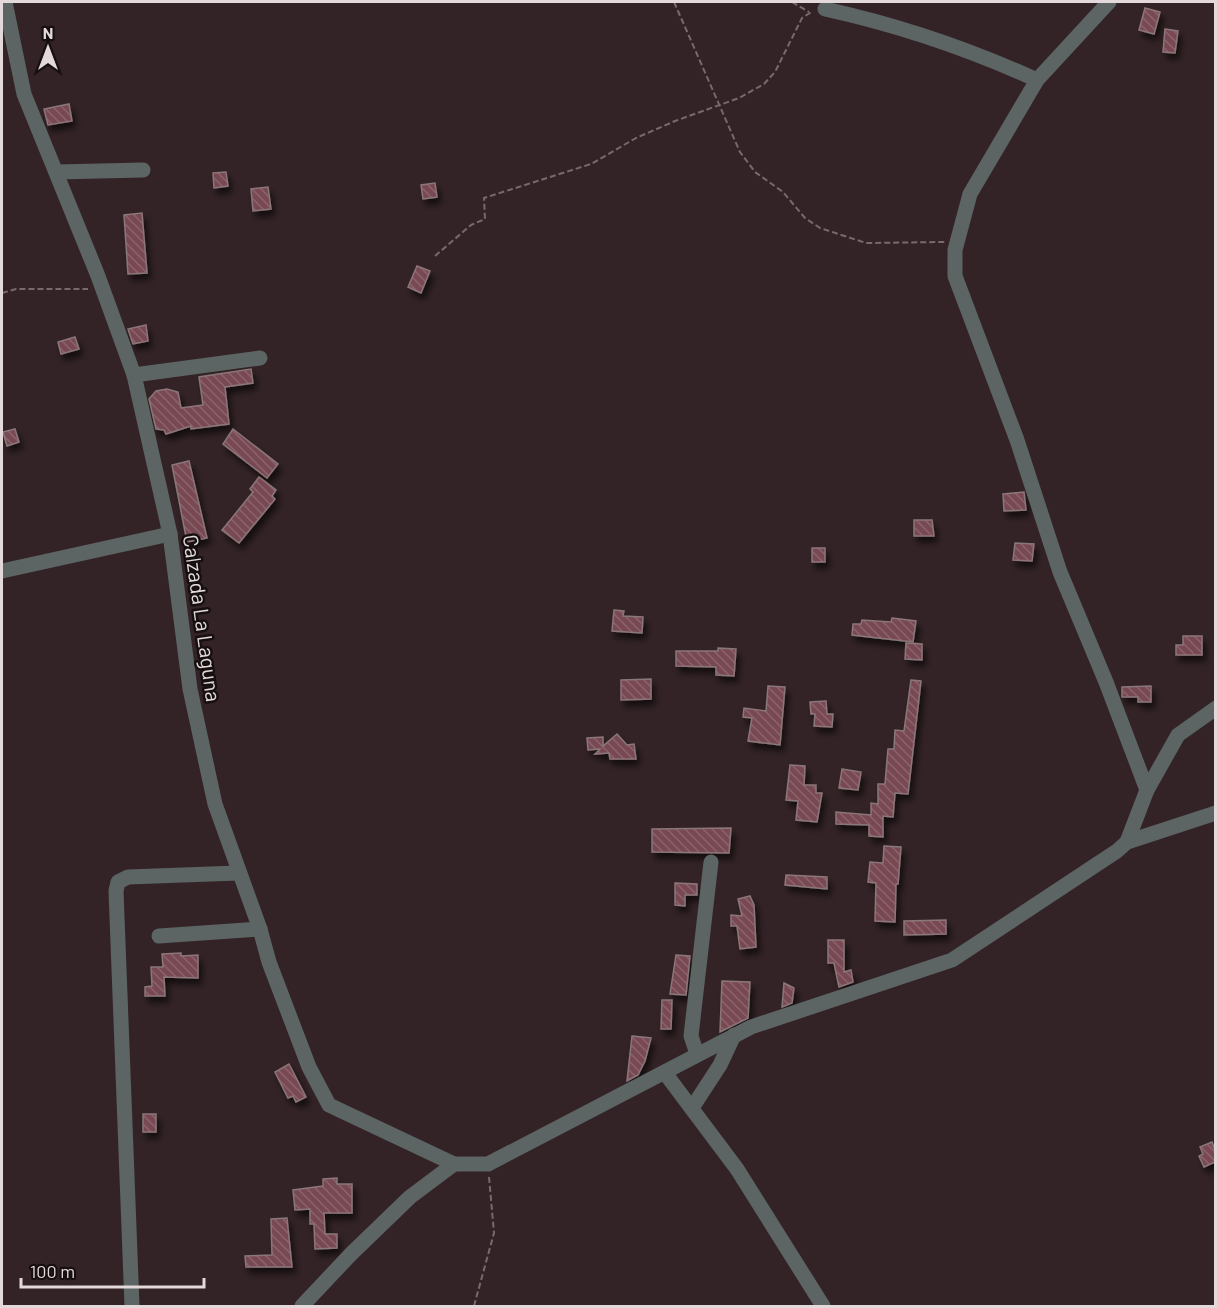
<svg xmlns="http://www.w3.org/2000/svg" width="1217" height="1308" viewBox="0 0 1217 1308" font-family="Barlow,sans-serif">
  <style>
    .building { fill: url(#building-back-hatch); stroke: #8b767a; stroke-width: 1.5; filter: url(#shadow) }
    .lines { fill: none; stroke-linecap: round; stroke-linejoin: round }
    .path { stroke: #786a6c; stroke-width: 2; stroke-dasharray: 6 3; stroke-linecap: butt }
    .minor { stroke: #5c6563; stroke-width: 15 }
    .tertiary { stroke: #5c6563; stroke-width: 15 }
    .labels { text-anchor: middle; dominant-baseline: central; stroke-width: 5; stroke-linejoin: round; paint-order: stroke }
    .street-label { font-size: 21px; fill: #e3d8da; stroke: #160f10 }
  </style>
  <defs>
    <pattern id="building-back-hatch" width="6" height="6" patternUnits="userSpaceOnUse" patternTransform="scale(1.5)"><rect width="6" height="6" fill="#784a53"/><path d="M-1 5l2 2M0 0l6 6M5-1l2 2" fill="none" stroke="#8b636b"/></pattern>
    <filter id="shadow"><feDropShadow dx="3.5" dy="6" stdDeviation="3" flood-color="#0009"/></filter>
  </defs>
  <rect width="100%" height="100%" fill="#332326"/>
  <g class="building">
    <path d="M1145,8L1160,12L1154,34L1139,30Z"/>
    <path d="M1165,29L1178,31L1175,53L1163,52Z"/>
    <path d="M69,104L72,121L48,125L44,109Z"/>
    <path d="M226,172L228,186L214,188L213,173Z"/>
    <path d="M435,183L437,197L423,199L421,185Z"/>
    <path d="M268,187L271,209L253,211L251,189Z"/>
    <path d="M142,213L147,273L128,274L124,215Z"/>
    <path d="M417,266L430,271L421,293L408,287Z"/>
    <path d="M146,325L148,341L133,344L128,329Z"/>
    <path d="M75,337L79,349L61,354L58,342Z"/>
    <path d="M251,369L253,383L225,387L229,424L191,429V426L166,434L164,430L156,429L149,399L156,391L167,389L178,392L181,408L203,405L199,377Z"/>
    <path d="M15,429L19,442L7,446L3,432Z"/>
    <path d="M233,429L278,464L267,478L223,444Z"/>
    <path d="M189,461L207,538L187,542L172,465Z"/>
    <path d="M259,477L276,490L272,496L275,499L239,543L222,530L253,492L250,489Z"/>
    <path d="M1024,492L1026,510L1004,511L1003,494Z"/>
    <path d="M914,520H932L934,536H914Z"/>
    <path d="M1015,543L1034,544L1032,561L1013,560Z"/>
    <rect x="812" y="548" width="13" height="14"/>
    <path d="M614,610L624,611L623,616L643,617L642,633L612,631Z"/>
    <path d="M892,618L916,621L913,642L852,635L853,624H861L862,620L891,622Z"/>
    <path d="M1183,636H1202V655H1176V645H1183Z"/>
    <path d="M906,643L922,644V660L905,659Z"/>
    <path d="M718,648L736,649L734,676L716,675V667L676,666V651H718Z"/>
    <path d="M651,679V699L621,700V680Z"/>
    <path d="M911,680L921,681L908,794L895,793L893,817L883,816V837L869,836V825L836,824V812L871,815V803L878,804V784H885L888,749H894L895,730L904,731Z"/>
    <path d="M768,686L785,687L780,745L748,741L752,718L743,717L744,708L766,711Z"/>
    <path d="M1151,686V702H1138V697H1122V687Z"/>
    <path d="M826,701L827,714H833L832,727L814,726L815,714H811L810,702Z"/>
    <path d="M617,734L627,745L634,744L636,759H610L609,753L595,754L600,749L588,750L587,738L603,737V746Z"/>
    <path d="M790,765L805,766L804,785H816V793H822L817,822L796,820L798,801L786,800Z"/>
    <path d="M842,769L861,772L858,790L839,788Z"/>
    <path d="M731,828L729,853L652,852V829Z"/>
    <path d="M884,846L901,847L898,884H896L895,922L875,921L876,883L868,882L870,862L883,863Z"/>
    <path d="M786,875L827,877V889L785,885Z"/>
    <path d="M675,883L697,884V895H685V906L675,905Z"/>
    <path d="M750,896L754,905L756,947L740,949L737,926H731V915L742,916L738,899Z"/>
    <path d="M946,920V934L904,935V921Z"/>
    <path d="M828,940H844V972L851,970L853,982L839,987L834,963H828Z"/>
    <path d="M181,953V956L198,955V978L164,977L165,996H145V987L152,986L151,967H163L162,954Z"/>
    <path d="M676,955L690,956L686,995L670,994Z"/>
    <path d="M722,981L750,982L748,1018L720,1032Z"/>
    <path d="M784,983L794,988L792,1003L782,1007Z"/>
    <path d="M662,1000H672L671,1029H661Z"/>
    <path d="M632,1036L651,1038L645,1061L638,1075L627,1081Z"/>
    <path d="M289,1064L306,1097L296,1102L293,1096L288,1098L275,1072Z"/>
    <rect x="143" y="1114" width="13" height="18"/>
    <path d="M1212,1142L1215,1150V1162L1204,1167L1199,1156L1203,1154L1200,1147Z"/>
    <path d="M337,1178V1184H352V1213H324L325,1234H337V1248L315,1249L314,1224H310V1209L295,1210L293,1190L323,1186V1179Z"/>
    <path d="M287,1218L292,1267H246L245,1256L272,1255L271,1219Z"/>
  </g>
  <g class="lines">
    <g class="path">
      <path d="M674,2L740,152L755,172L783,192L805,218L820,228L866,243L945,242"/>
      <path d="M792,2L809,12"/>
      <path d="M435,256L471,225L485,219L484,198L591,164L636,138L675,121L739,98L764,84L775,72L802,18L813,11"/>
      <path d="M2,293L16,289H88"/>
      <path d="M474,1306L494,1233L489,1177"/>
    </g>
    <g class="minor">
      <path d="M1109,2L1037,80L970,194L955,250V276L1017,440L1060,572L1106,682L1147,790"/>
      <path d="M825,9C898,25 969,49 1037,80"/>
      <path d="M56,172L143,170"/>
      <path d="M134,375L260,358"/>
      <path d="M2,571L170,534"/>
      <path d="M1127,842L1147,790L1178,735L1216,708"/>
      <path d="M159,936L260,929"/>
      <path d="M697,1054L691,1036L711,862"/>
      <path d="M665,1073L737,1169L823,1306"/>
      <path d="M692,1108L720,1065L734,1035"/>
      <path d="M132,1306L116,891L118,882L128,877L238,873"/>
      <path d="M302,1306L351,1254L410,1197L454,1164"/>
    </g>
    <path class="tertiary" d="M5,2L24,94L98,276L134,375L170,534L190,689L215,804L260,929L269,962L309,1067L329,1105L454,1164H488L751,1027L952,960L1117,851L1127,842L1216,813"/>
  </g>
  <g class="labels">
    <g class="street-label">
      <text transform="translate(203 618) rotate(82)">Calzada La Laguna</text>
    </g>
  </g>
  <rect width="1217" height="1308" fill="none" stroke="#e3d8da" stroke-width="6"/>
  <g transform="translate(48 48)" stroke="#160f10" stroke-width="4.5" paint-order="stroke">
  <path d="M0-4.5L10 22L0 15L-10 22Z" fill="#e3d8da"/>
  <text y="-9" font-size="16" font-weight="bold" text-anchor="middle" fill="#e3d8da">N</text>
  </g>
  <path d="M21 1278v9h183v-9" fill="none" stroke="#e3d8da" stroke-width="3"/>
  <text x="30" y="1278" font-size="18" fill="#e3d8da" stroke="#160f10" stroke-width="4.5" paint-order="stroke">100 m</text>
</svg>
